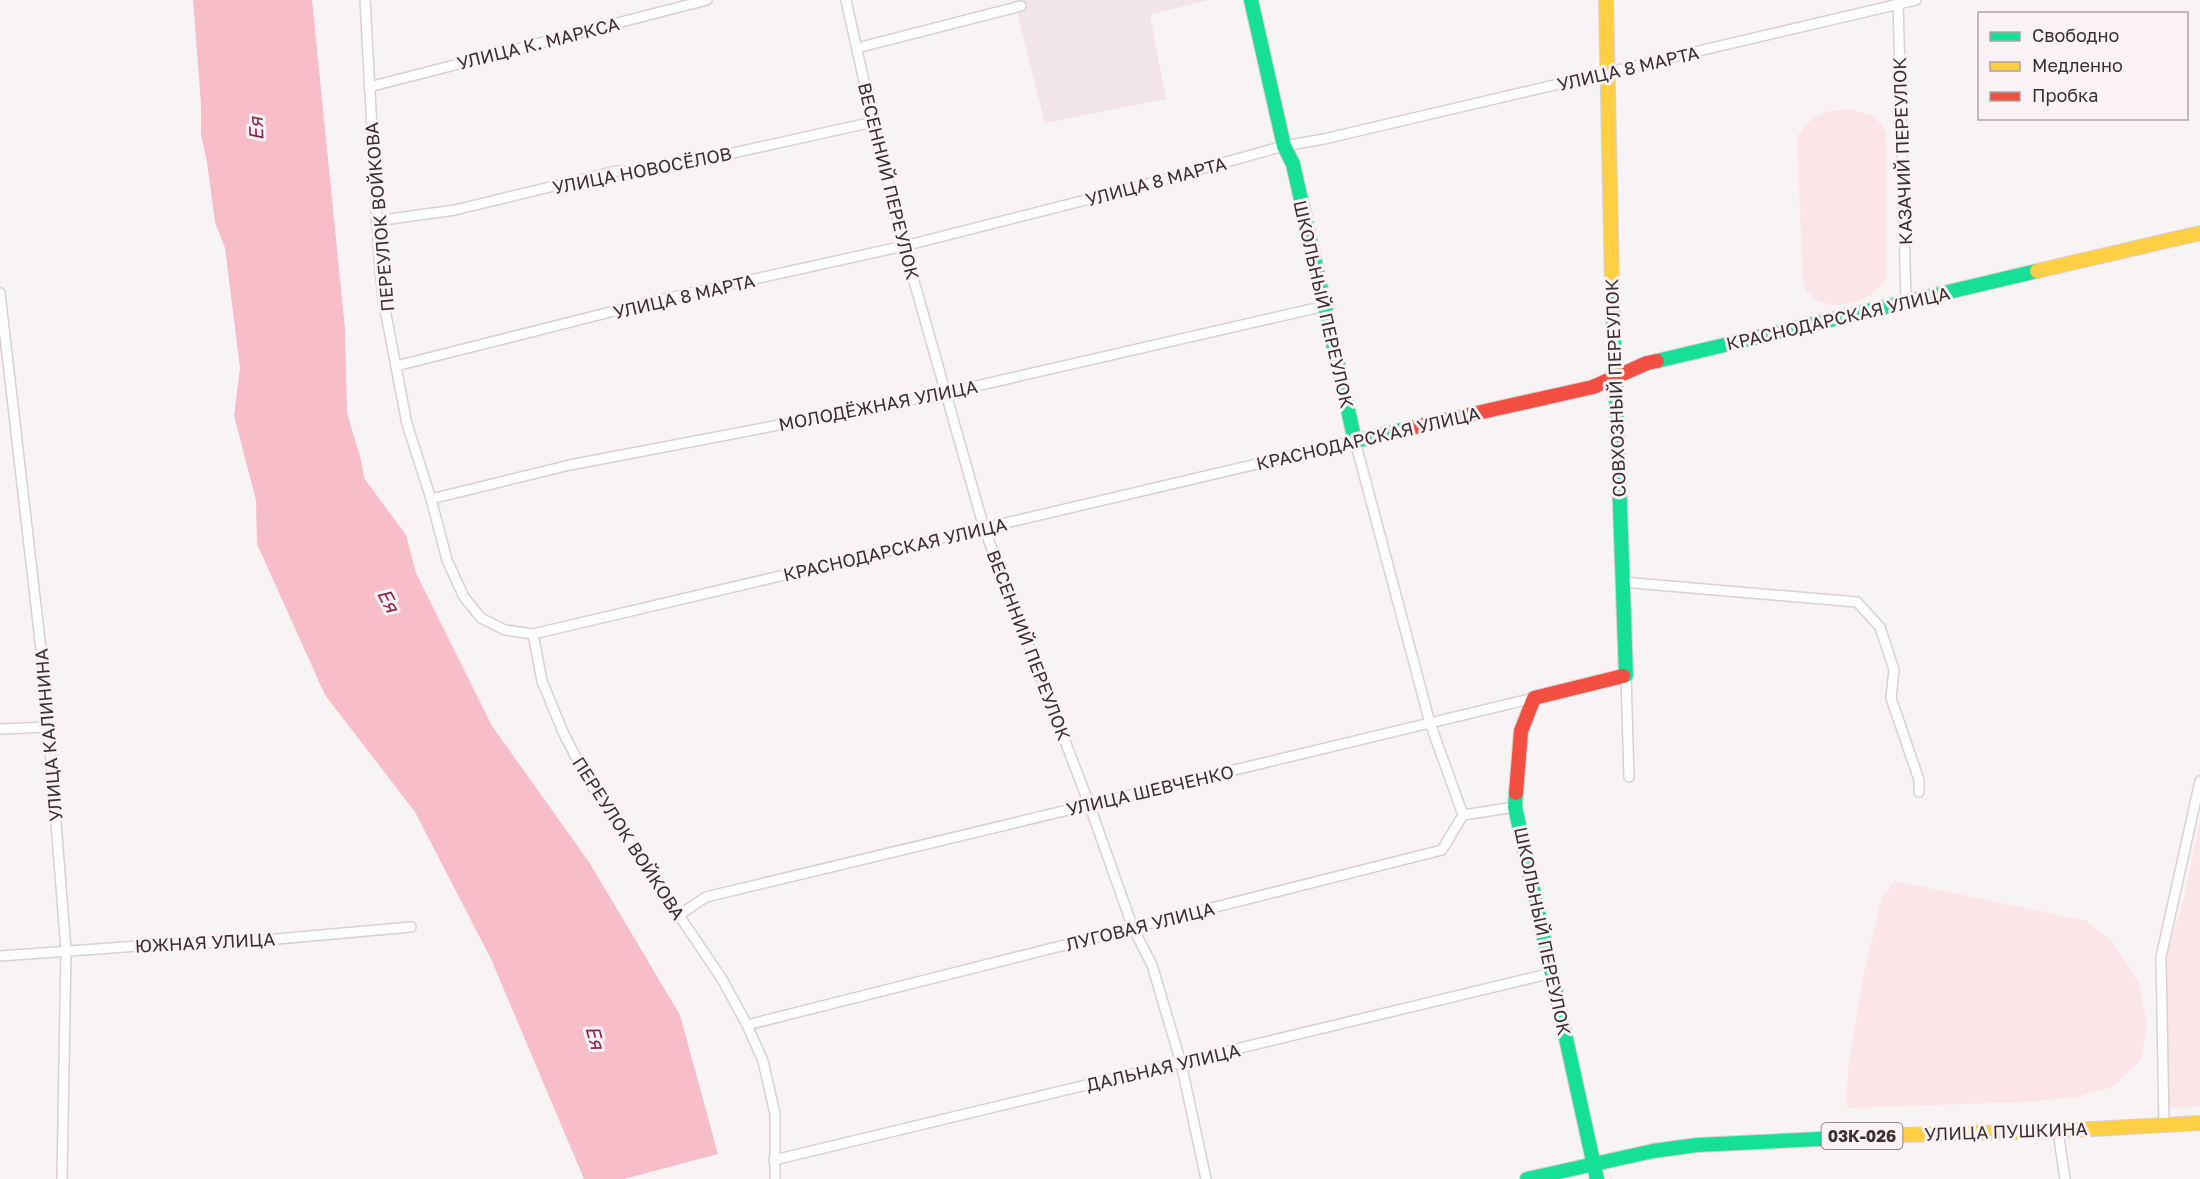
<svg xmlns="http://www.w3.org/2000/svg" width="2200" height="1179" viewBox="0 0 2200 1179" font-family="'Golos Text',sans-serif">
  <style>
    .built { fill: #f2e5e8 }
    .green { fill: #fbe5e9 }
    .water { fill: #f7beca }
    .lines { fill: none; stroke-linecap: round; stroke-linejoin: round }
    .street-casing { stroke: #d9d0d1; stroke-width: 12 }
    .fast-casing { stroke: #d9d0d1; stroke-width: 16 }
    .slow-casing { stroke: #d9d0d1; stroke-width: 16 }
    .jam-casing { stroke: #d9d0d1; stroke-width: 16 }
    .street { stroke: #fefdfe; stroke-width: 9 }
    .fast { stroke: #16e098; stroke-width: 14 }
    .slow { stroke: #ffcf43; stroke-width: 14 }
    .jam { stroke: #f24e42; stroke-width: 14 }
    .labels { text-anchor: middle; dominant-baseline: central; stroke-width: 6; stroke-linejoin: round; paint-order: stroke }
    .shield { fill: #faf2f4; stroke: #766a6c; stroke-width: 1.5 }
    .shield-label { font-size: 16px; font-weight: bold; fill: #3d2f31 }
    .street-label { font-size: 18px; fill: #3d2f31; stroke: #faf2f4 }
    .water-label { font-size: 20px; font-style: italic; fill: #932148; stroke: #faf2f4 }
  </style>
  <rect width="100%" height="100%" fill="#f8f4f5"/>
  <path class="built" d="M1014,0H1208L1150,15L1166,99L1045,123Z"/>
  <g class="green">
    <path d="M1849,109L1875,117L1886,132L1887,277C1879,296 1847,309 1826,304C1818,302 1812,296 1806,291L1803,282L1797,137C1811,115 1823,111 1849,109Z"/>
    <path d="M2200,821V1107L2169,1108L2167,952L2183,902Z"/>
    <path d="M1895,881L2087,921L2112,941L2139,982L2147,1025L2141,1060L2114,1086L2077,1097L2023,1102L1849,1108L1846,1104L1848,1067L1864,973L1882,896Z"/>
  </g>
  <path class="water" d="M193,0H312L345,329L347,413L361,460L364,478L406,535L416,573L492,726L589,862L680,1015L718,1154L624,1179H584L491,959L415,812L325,695L257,544L256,500L234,416L240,368L225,248L215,222L207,162L201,135V104Z"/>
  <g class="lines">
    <defs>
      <g id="street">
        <path d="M365,0L379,258L383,299L407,424L431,499L447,560L464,597L481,618L505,630L533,634L542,681L563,732L587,779L722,979L747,1025L763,1061L775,1114V1179"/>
        <path d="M846,0L873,122L904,246L984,528L1089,804L1133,928L1152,965L1181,1063L1206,1179"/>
        <path d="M1898,0L1906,302"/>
        <path d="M857,48L1021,6"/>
        <path d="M369,87L707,0"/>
        <path d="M376,221L455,210L616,171L648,172L873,122"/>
        <path d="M0,293L45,684L66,950L62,1179"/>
        <path d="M396,366L650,302L904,246L1133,188L1284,146L1324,139L1916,0"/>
        <path d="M431,499L570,465L946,393L1325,306"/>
        <path d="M1622,582L1857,602L1880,627L1894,670L1891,698L1919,780V792"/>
        <path d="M533,634L1355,441L1430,723L1463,815"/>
        <path d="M1626,675L1629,777"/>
        <path d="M0,729L49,727"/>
        <path d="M679,915L706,897L1534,698"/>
        <path d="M0,956L180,943L244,942L411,927"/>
        <path d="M747,1025L1442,850L1463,815L1515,807"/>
        <path d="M2164,1125L2161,957L2200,781"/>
        <path d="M2058,1131L2065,1179"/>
        <path d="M774,1160L1552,973"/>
      </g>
      <g id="fast">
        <path d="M1251,0L1284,146L1293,164L1355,441L1406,429"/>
        <path d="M1612,282L1626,675L1623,676"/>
        <path d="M1657,361L2037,271"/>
        <path d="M1516,793L1515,807L1597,1179"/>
        <path d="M1527,1179L1653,1151L1697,1145L1901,1135"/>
      </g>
      <g id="slow">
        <path d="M1606,0L1612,282"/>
        <path d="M2037,271L2200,233"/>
        <path d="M1901,1135L2058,1131L2200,1123"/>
      </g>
      <g id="jam">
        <path d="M1406,429L1593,387L1647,363L1657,361"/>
        <path d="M1516,793L1521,731L1534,698L1623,676"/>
      </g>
    </defs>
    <use href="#street" class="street-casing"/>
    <use href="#fast" class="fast-casing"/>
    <use href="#slow" class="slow-casing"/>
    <use href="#jam" class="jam-casing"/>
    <use href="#street" class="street"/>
    <use href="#fast" class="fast"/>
    <use href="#slow" class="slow"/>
    <use href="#jam" class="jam"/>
  </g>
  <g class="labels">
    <rect class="shield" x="1821.5" y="1123" width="81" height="26" rx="4.5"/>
    <g class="shield-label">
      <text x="1862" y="1136">03К-026</text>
    </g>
    <g class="street-label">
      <text transform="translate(538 43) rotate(-14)">УЛИЦА К. МАРКСА</text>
      <text transform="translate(1628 68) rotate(-13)">УЛИЦА 8 МАРТА</text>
      <text transform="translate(1902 151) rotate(-92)">КАЗАЧИЙ ПЕРЕУЛОК</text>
      <text transform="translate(642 170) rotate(-11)">УЛИЦА НОВОСЁЛОВ</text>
      <text transform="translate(889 181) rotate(76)">ВЕСЕННИЙ ПЕРЕУЛОК</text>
      <text transform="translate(1156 181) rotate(-15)">УЛИЦА 8 МАРТА</text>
      <text transform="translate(379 217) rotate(-95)">ПЕРЕУЛОК ВОЙКОВА</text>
      <text transform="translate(684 296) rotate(-13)">УЛИЦА 8 МАРТА</text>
      <text transform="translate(1324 304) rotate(77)">ШКОЛЬНЫЙ ПЕРЕУЛОК</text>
      <text transform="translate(1838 318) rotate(-13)">КРАСНОДАРСКАЯ УЛИЦА</text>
      <text transform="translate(1615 388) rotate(-92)">СОВХОЗНЫЙ ПЕРЕУЛОК</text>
      <text transform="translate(878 405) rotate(-11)">МОЛОДЁЖНАЯ УЛИЦА</text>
      <text transform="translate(1368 438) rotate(-13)">КРАСНОДАРСКАЯ УЛИЦА</text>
      <text transform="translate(895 549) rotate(-13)">КРАСНОДАРСКАЯ УЛИЦА</text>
      <text transform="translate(1029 645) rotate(69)">ВЕСЕННИЙ ПЕРЕУЛОК</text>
      <text transform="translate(48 735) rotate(-95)">УЛИЦА КАЛИНИНА</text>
      <text transform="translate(1150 790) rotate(-13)">УЛИЦА ШЕВЧЕНКО</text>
      <text transform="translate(629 838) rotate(57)">ПЕРЕУЛОК ВОЙКОВА</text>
      <text transform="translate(1140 926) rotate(-14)">ЛУГОВАЯ УЛИЦА</text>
      <text transform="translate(1543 931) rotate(78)">ШКОЛЬНЫЙ ПЕРЕУЛОК</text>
      <text transform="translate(205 942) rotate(-3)">ЮЖНАЯ УЛИЦА</text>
      <text transform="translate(1163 1067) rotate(-13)">ДАЛЬНАЯ УЛИЦА</text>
      <text transform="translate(2006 1131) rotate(-2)">УЛИЦА ПУШКИНА</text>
    </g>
    <g class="water-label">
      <text transform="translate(255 129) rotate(-92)">Ея</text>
      <text transform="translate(389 600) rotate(62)">Ея</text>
      <text transform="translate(596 1037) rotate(75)">Ея</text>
    </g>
  </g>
  <rect x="1978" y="12" width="210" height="108" fill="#faf2f4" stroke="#aea4a6" stroke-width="1.5"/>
  <rect x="1990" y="32" width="30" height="9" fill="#16e098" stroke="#aea4a6" stroke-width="1.5"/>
  <text x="2032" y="42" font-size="18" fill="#3d2f31">Свободно</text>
  <rect x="1990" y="62" width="30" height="9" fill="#ffcf43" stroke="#aea4a6" stroke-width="1.5"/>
  <text x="2032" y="72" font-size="18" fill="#3d2f31">Медленно</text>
  <rect x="1990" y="92" width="30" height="9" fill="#f24e42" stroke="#aea4a6" stroke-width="1.5"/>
  <text x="2032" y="102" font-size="18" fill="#3d2f31">Пробка</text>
</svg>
